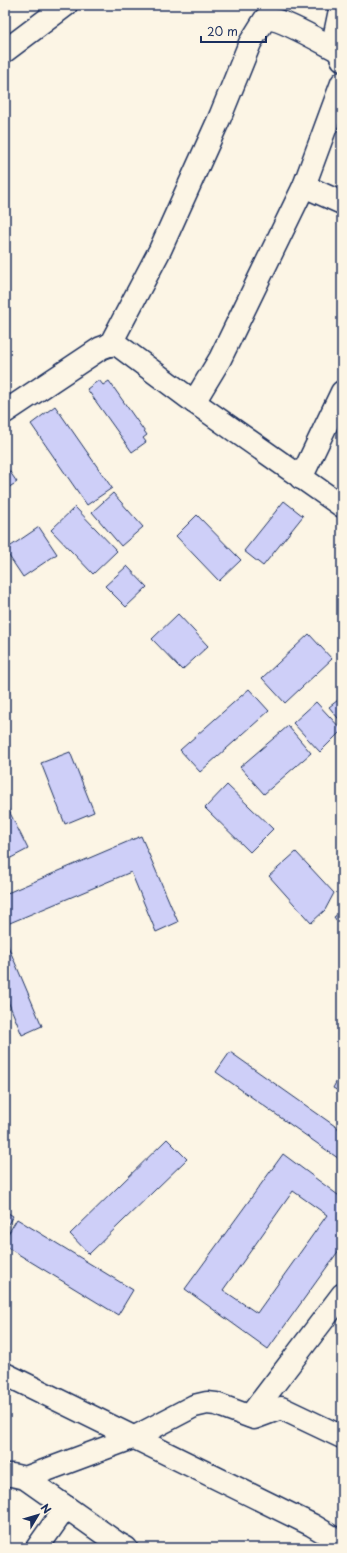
<svg xmlns="http://www.w3.org/2000/svg" width="347" height="1553" viewBox="0 0 347 1553" font-family="'Playpen Sans',sans-serif">
  <style>
    .building { fill: #cecff8; stroke: #1b2f5e; fill-rule: evenodd }
    .lines { fill: none; stroke-linecap: round; stroke-linejoin: round }
    .minor-casing { stroke: #1b2f5e; stroke-width: 25 }
    .minor { stroke: #fcf5e5; stroke-width: 22 }
  </style>
  <rect width="100%" height="100%" fill="#fcf5e5"/>
  <filter id="ink" filterUnits="userSpaceOnUse"><feTurbulence type="fractalNoise" baseFrequency=".025" numOctaves="2"/><feDisplacementMap in="SourceGraphic" scale="8" xChannelSelector="R" yChannelSelector="G"/><feConvolveMatrix kernelMatrix="1 2 1 2 8 2 1 2 1" color-interpolation-filters="sRGB"/></filter>
  <g filter="url(#ink)">
    <g class="building">
      <path d="M99,380L103,385L109,381L147,435L143,438L146,442L132,452L87,389Z"/>
      <path d="M55,406L112,488L87,505L31,424Z"/>
      <path d="M5,465L17,482L5,490Z"/>
      <path d="M113,493L143,527L121,546L92,512Z"/>
      <path d="M284,501L303,516L263,566L244,551Z"/>
      <path d="M75,507L117,551L93,574L51,530Z"/>
      <path d="M197,515L241,560L219,581L176,536Z"/>
      <path d="M39,527L57,554L23,577L5,550Z"/>
      <path d="M127,566L147,587L126,607L105,586Z"/>
      <path d="M178,614L208,646L182,670L152,639Z"/>
      <path d="M309,634L332,659L285,703L262,678Z"/>
      <path d="M249,689L269,711L200,772L180,750Z"/>
      <path d="M342,697V723L329,707Z"/>
      <path d="M316,702L342,730L320,752L293,723Z"/>
      <path d="M288,726L311,753L264,794L240,767Z"/>
      <path d="M70,752L94,812L65,824L41,763Z"/>
      <path d="M227,785L273,829L250,852L205,808Z"/>
      <path d="M5,803L28,849L5,861Z"/>
      <path d="M141,836L178,922L156,932L131,872L5,925V894Z"/>
      <path d="M296,852L334,893L325,910L311,923L269,876Z"/>
      <path d="M342,911V928L334,917Z"/>
      <path d="M5,939L42,1026L22,1035L5,994Z"/>
      <path d="M230,1052L342,1131V1161L216,1072Z"/>
      <path d="M342,1071V1093L333,1088Z"/>
      <path d="M167,1139L187,1159L89,1254L70,1234Z"/>
      <path d="M283,1154L342,1198V1246L268,1349L185,1289ZM293,1191L327,1215L257,1313L223,1290Z"/>
      <path d="M5,1211L13,1216L5,1229Z"/>
      <path d="M17,1219L133,1290L118,1315L5,1246V1239Z"/>
    </g>
    <g class="lines">
      <defs>
        <g id="minor">
          <path d="M341,5L334,39L342,59"/>
          <path d="M5,51L66,5"/>
          <path d="M304,186L342,203"/>
          <path d="M110,345L160,250L220,117L250,43L265,19C278,16 325,44 339,51"/>
          <path d="M194,402L220,359L304,186L342,83"/>
          <path d="M5,412L101,348L115,343L194,402L342,506"/>
          <path d="M301,478L342,392"/>
          <path d="M5,1374L312,1525L342,1543"/>
          <path d="M250,1416L342,1295"/>
          <path d="M5,1475H12L25,1478L117,1543L126,1548"/>
          <path d="M25,1478L135,1437L194,1406L207,1403L216,1404L254,1418L281,1408L342,1437"/>
          <path d="M37,1548L66,1507"/>
        </g>
      </defs>
      <use href="#minor" class="minor-casing"/>
      <use href="#minor" class="minor"/>
    </g>
  </g>
  <rect width="347" height="1553" fill="none" stroke="#fcf5e5" stroke-width="20"/>
  <rect x="10" y="10" width="327" height="1533" fill="none" stroke="#1b2f5e" stroke-width="1.5" filter="url(#ink)"/>
  <g transform="translate(38 1515) rotate(52)" stroke="#fcf5e5" stroke-width="3" paint-order="stroke">
  <path d="M0-3L7 15L0 10L-7 15Z" fill="#1b2f5e"/>
  <text y="-6" font-size="11" font-weight="bold" text-anchor="middle" fill="#1b2f5e">N</text>
  </g>
  <path d="M201 36v6h65v-6" fill="none" stroke="#1b2f5e" stroke-width="2"/>
  <text x="207" y="36" font-size="12" fill="#1b2f5e" stroke="#fcf5e5" stroke-width="3" paint-order="stroke">20 m</text>
</svg>
